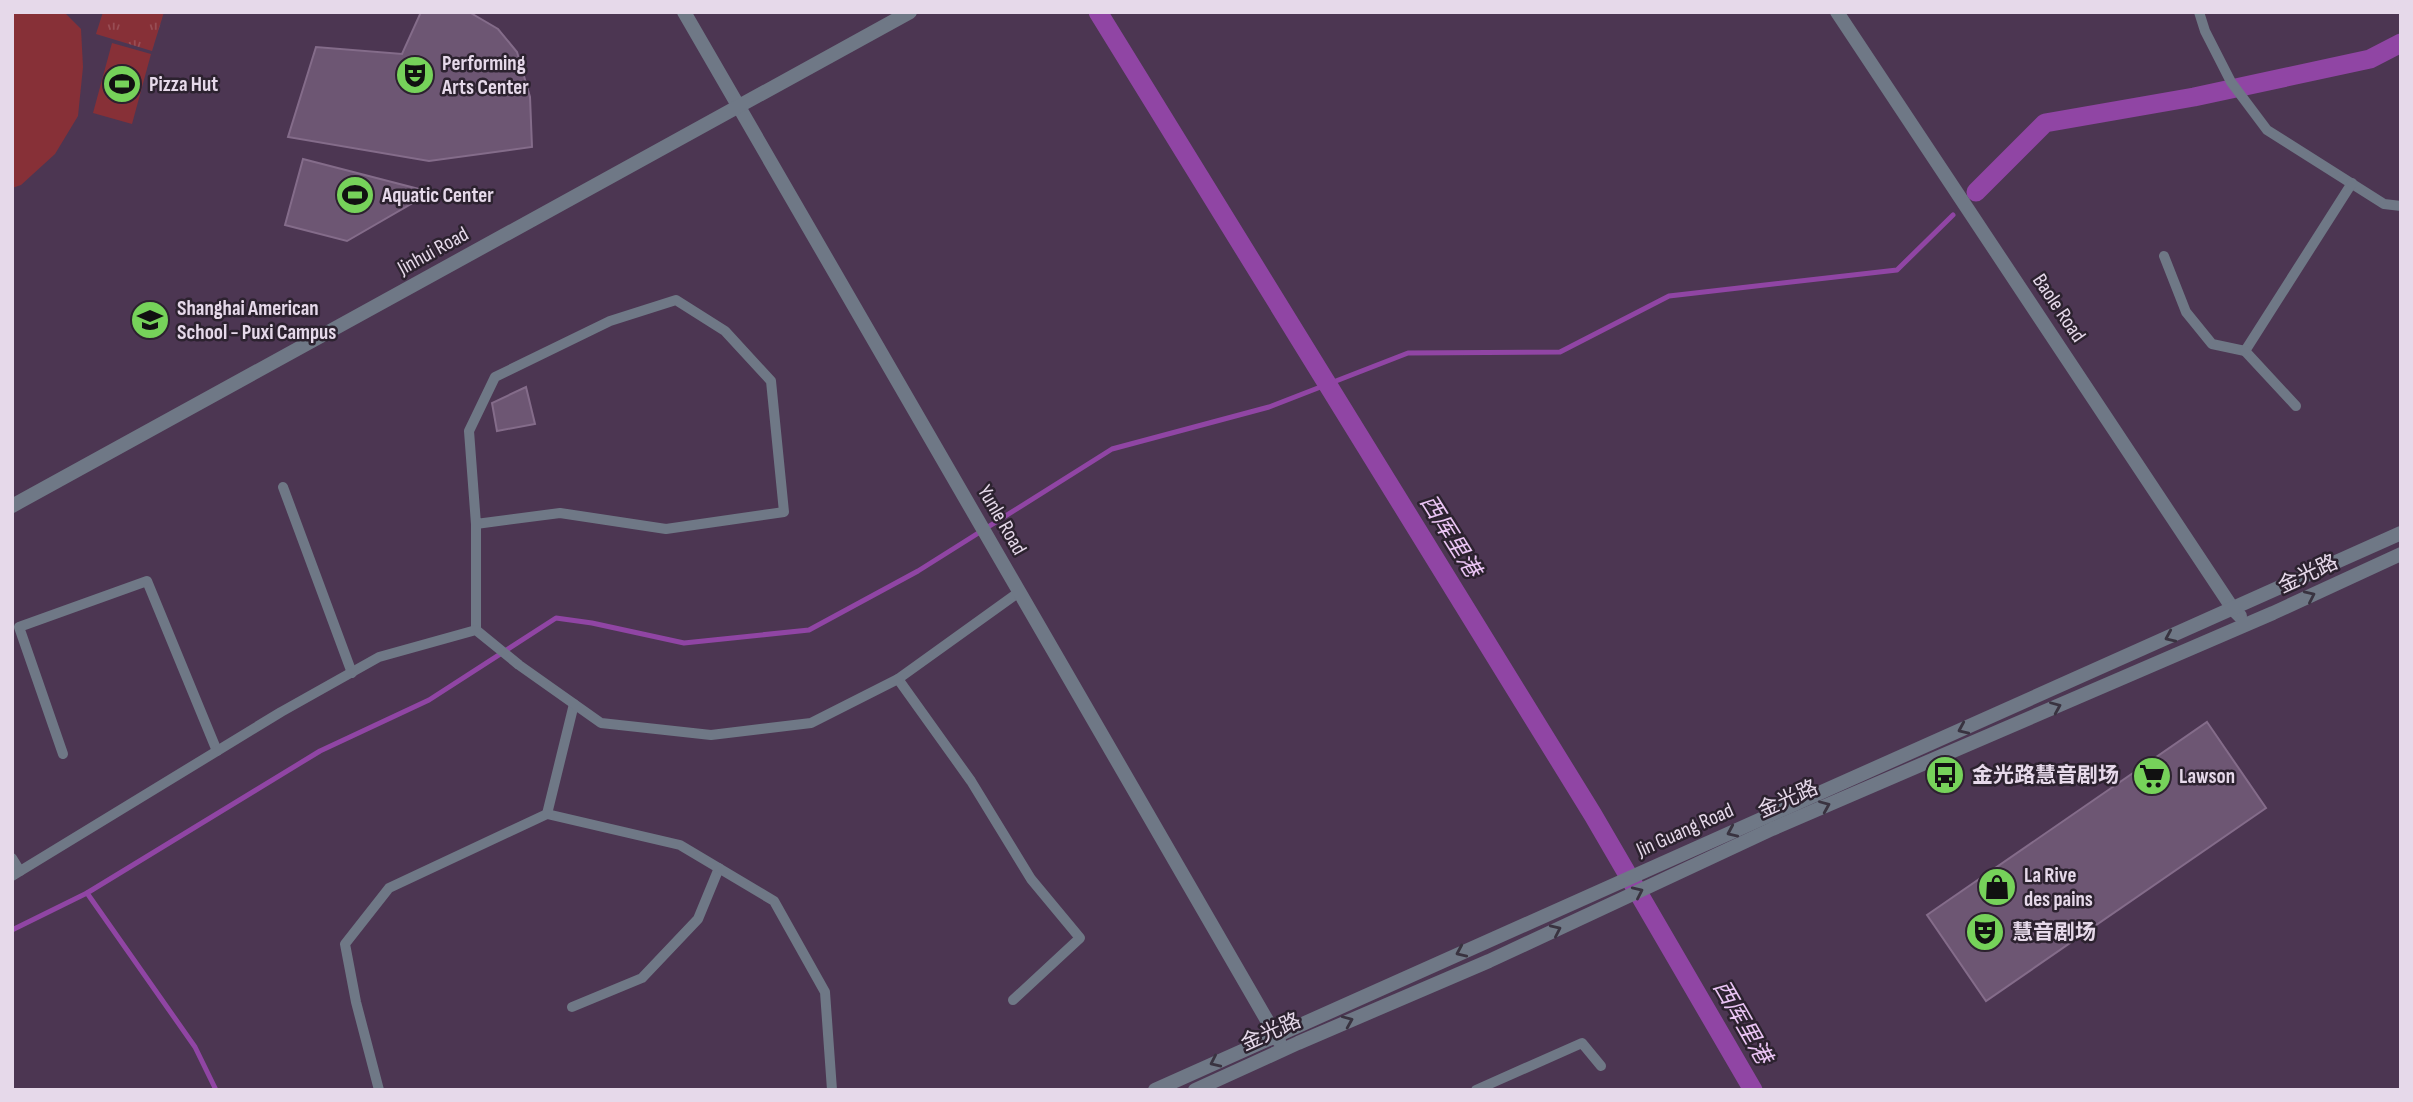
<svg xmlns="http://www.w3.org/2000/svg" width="2413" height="1102" viewBox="0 0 2413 1102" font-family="'Sofia Sans Condensed','Noto Sans SC',sans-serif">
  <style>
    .grass { fill: url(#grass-tufts) }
    .pitch { fill: #873037 }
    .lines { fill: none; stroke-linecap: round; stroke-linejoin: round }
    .stream { stroke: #9045a4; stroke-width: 5 }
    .canal { stroke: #9045a4; stroke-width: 19 }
    .building { fill: #6d5673; stroke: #846c8a; stroke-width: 2 }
    .service { stroke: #6f7886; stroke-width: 10 }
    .tertiary { stroke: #6f7886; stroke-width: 14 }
    .oneway { stroke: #393340 }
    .labels { text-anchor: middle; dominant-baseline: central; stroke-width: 5; stroke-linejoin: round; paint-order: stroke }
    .poi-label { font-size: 21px; font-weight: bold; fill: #e6d9ea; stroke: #2c222f; text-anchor: start }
    .street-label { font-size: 21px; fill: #e6d9ea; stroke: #2c222f }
    .water-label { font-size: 23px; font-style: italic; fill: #ebc5f5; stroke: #2c222f }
  </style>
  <defs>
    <pattern id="grass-tufts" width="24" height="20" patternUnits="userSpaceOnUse" patternTransform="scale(1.75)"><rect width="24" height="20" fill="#873037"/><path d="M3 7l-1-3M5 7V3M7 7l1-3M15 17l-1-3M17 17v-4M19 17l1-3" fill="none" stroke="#984d54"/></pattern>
  </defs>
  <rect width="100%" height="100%" fill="#4c3652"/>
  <path class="grass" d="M103,12H164L152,51L96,34Z"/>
  <g class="pitch">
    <path d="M12,12H64L81,29L83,67L78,116L55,154L21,185L12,188Z"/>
    <path d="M112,43L151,54L132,124L93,113Z"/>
  </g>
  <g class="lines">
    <g class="stream">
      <path d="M12,930L87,893"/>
      <path d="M216,1090L195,1047L87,893L320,751L429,700L556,618L592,623L684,643L809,630L918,571L1112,449L1269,407L1408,353L1560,352L1669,296L1897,270L1953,215"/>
    </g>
    <g class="canal">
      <path d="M1098,12L1593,815L1753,1090"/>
      <path d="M1976,192L2045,123L2194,97L2370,59L2401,43"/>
    </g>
  </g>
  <g class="building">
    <path d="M421,12H469L498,29L517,52L530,97L532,147L429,161L288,137L316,47L402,54Z"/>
    <path d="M303,159L419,189L416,201L347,241L285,225Z"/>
    <path d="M526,387L535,424L497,431L492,403Z"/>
    <path d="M2207,722L2266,808L1986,1001L1927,915Z"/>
  </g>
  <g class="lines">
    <g class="service">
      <path d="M2199,12L2205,31L2231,82L2267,130L2384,204L2401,206"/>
      <path d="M2164,256L2186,312L2212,344L2245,351L2352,183"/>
      <path d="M2245,351L2296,406"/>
      <path d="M283,487L352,673"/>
      <path d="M476,524L560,513L666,529L784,512L771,381L725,331L676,300L610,321L495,377L469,431L476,524V630"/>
      <path d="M898,679L971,781L1031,879L1080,938L1013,1000"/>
      <path d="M63,754L19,627L147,581L217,751"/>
      <path d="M547,814L574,704"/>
      <path d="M12,858L20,871"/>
      <path d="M12,876L281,712L379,657L476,630L519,665L601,723L711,735L811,723L898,679L1019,592"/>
      <path d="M572,1007L642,978L698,919L719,868"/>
      <path d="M379,1090L356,1002L345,944L389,888L547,814L680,845L774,901L825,992L832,1090"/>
      <path d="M1476,1090L1582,1043L1601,1066"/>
    </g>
    <g class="tertiary">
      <path d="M684,12L1279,1041"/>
      <path d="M1837,12L2233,609L2240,616"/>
      <path d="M12,506L910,12"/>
      <path d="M1155,1090L2401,533"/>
      <path d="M1195,1090L1298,1043L1489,961L1772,829L2273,613L2401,554"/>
    </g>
  </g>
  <defs><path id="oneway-chevron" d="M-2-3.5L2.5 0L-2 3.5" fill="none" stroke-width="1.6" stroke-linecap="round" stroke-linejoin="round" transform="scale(1.75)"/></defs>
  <g class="oneway">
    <use href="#oneway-chevron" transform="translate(2310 596) rotate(-25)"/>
    <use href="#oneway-chevron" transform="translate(2170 637) rotate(156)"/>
    <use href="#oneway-chevron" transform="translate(2056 707) rotate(-23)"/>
    <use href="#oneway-chevron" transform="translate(1963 729) rotate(156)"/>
    <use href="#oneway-chevron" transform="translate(1825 806) rotate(-23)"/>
    <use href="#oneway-chevron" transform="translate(1732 832) rotate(156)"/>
    <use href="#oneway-chevron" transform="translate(1638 892) rotate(-25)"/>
    <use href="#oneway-chevron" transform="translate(1556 930) rotate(-25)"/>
    <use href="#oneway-chevron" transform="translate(1461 952) rotate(156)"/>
    <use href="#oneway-chevron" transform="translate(1348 1021) rotate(-23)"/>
    <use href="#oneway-chevron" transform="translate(1215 1062) rotate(155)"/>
  </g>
  <defs>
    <symbol id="theatre-disc" viewBox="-11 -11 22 22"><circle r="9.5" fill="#76d25a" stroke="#2c222f"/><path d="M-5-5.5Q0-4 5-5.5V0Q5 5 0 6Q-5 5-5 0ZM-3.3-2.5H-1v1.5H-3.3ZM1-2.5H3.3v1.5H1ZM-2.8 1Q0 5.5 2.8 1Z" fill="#111"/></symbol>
    <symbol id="stadium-disc" viewBox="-11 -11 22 22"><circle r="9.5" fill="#76d25a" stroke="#2c222f"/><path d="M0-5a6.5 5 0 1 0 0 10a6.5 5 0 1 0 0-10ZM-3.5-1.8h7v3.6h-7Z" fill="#111"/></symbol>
    <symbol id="school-disc" viewBox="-11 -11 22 22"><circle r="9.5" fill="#76d25a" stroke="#2c222f"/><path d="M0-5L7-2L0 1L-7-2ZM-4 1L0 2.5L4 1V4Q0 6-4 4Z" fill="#111"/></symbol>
    <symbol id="bus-disc" viewBox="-11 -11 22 22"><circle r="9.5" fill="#76d25a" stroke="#2c222f"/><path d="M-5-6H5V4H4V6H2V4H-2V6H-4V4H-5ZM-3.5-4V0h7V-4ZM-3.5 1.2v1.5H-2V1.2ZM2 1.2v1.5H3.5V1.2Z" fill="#111"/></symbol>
    <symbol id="supermarket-disc" viewBox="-11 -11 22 22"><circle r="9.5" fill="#76d25a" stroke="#2c222f"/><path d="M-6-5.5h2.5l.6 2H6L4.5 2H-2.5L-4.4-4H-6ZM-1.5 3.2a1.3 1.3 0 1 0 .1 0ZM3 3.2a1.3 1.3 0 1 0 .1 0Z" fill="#111"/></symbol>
    <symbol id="shop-disc" viewBox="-11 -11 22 22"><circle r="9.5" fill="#76d25a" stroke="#2c222f"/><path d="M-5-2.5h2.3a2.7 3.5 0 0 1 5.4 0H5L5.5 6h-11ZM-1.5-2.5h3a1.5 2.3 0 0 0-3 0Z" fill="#111"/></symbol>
  </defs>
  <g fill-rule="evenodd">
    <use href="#theatre-disc" x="393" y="53" width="44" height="44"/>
    <use href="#stadium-disc" x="100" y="62" width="44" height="44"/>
    <use href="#stadium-disc" x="333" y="173" width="44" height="44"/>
    <use href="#school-disc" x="128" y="298" width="44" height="44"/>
    <use href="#bus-disc" x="1923" y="753" width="44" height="44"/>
    <use href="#supermarket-disc" x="2130" y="754" width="44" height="44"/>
    <use href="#shop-disc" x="1975" y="865" width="44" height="44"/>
    <use href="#theatre-disc" x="1963" y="910" width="44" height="44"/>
  </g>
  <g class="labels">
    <g class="poi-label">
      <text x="442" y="63">Performing<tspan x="442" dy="24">Arts Center</tspan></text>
      <text x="149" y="84">Pizza Hut</text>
      <text x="382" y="195">Aquatic Center</text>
      <text x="177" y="308">Shanghai American<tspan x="177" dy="24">School - Puxi Campus</tspan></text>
      <text x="1972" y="775">金光路慧音剧场</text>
      <text x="2179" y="776">Lawson</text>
      <text x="2024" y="875">La Rive<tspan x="2024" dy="24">des pains</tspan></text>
      <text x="2012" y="932">慧音剧场</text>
    </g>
    <g class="street-label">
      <text transform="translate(433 251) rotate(-29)">Jinhui Road</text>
      <text transform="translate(2059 308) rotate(56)">Baole Road</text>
      <text transform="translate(1002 520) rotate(60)">Yunle Road</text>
      <text transform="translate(2308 574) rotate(-25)">金光路</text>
      <text transform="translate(1788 799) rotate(-24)">金光路</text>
      <text transform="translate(1685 830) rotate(-24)">Jin Guang Road</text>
      <text transform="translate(1271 1032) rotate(-24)">金光路</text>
    </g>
    <g class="water-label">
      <text transform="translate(1450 536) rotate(58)">西厍里港</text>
      <text transform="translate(1742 1022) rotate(60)">西厍里港</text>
    </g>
  </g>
  <rect width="2413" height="1102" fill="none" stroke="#e6d9ea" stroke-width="28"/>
</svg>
